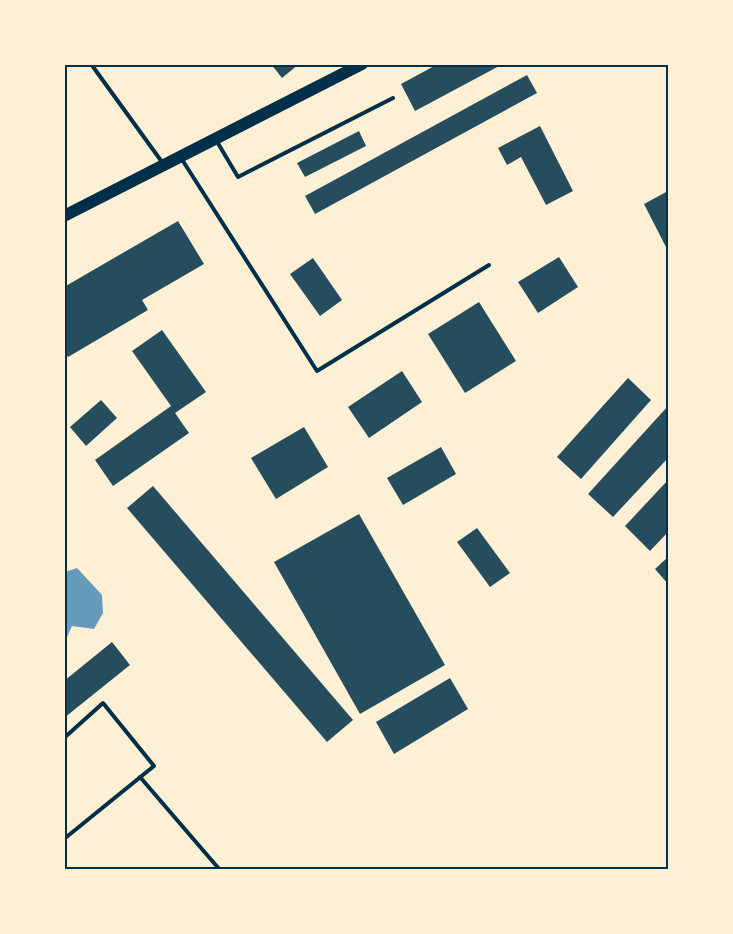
<svg xmlns="http://www.w3.org/2000/svg" width="733" height="934" viewBox="0 0 733 934" font-family="'PT Sans',sans-serif">
<style>
.water{fill:#669bbc}
.building{fill:#264d5e}
.lines{fill:none;stroke-linecap:round;stroke-linejoin:round}
.service{stroke:#003049;stroke-width:4}
.primary{stroke:#003049;stroke-width:12}
.neatline{fill:none;stroke:#003049;stroke-width:2}
</style>
<rect width="100%" height="100%" fill="#fdf0d5"/>
<polygon class="water" points="77,568 102,595 103,613 94,629 72,626 67,637 64,637 65,572"/>
<g class="building">
<polygon points="271,64 299,64 282,78"/>
<polygon points="438,64 503,64 415,111 401,84"/>
<polygon points="527,75 537,93 315,214 305,196"/>
<polygon points="540,126 573,191 546,205 521,157 507,165 498,148"/>
<polygon points="359,131 366,146 305,177 297,163"/>
<polygon points="668,191 668,251 644,204"/>
<polygon points="178,221 204,264 142,300 148,310 68,357 64,351 64,287"/>
<polygon points="559,257 578,287 538,313 518,282"/>
<polygon points="313,258 342,300 320,316 290,274"/>
<polygon points="479,302 516,361 465,393 428,334"/>
<polygon points="162,330 206,392 175,413 189,433 113,486 95,460 171,406 132,351"/>
<polygon points="402,371 422,402 369,438 348,407"/>
<polygon points="628,378 651,400 581,479 557,457"/>
<polygon points="101,400 117,418 86,446 70,427"/>
<polygon points="668,406 668,458 613,517 588,494"/>
<polygon points="304,427 328,467 276,499 251,458"/>
<polygon points="441,447 456,474 403,505 387,478"/>
<polygon points="668,480 668,532 650,551 625,526"/>
<polygon points="153,486 353,720 327,742 127,508"/>
<polygon points="359,514 445,665 360,714 274,562"/>
<polygon points="477,528 510,573 490,587 457,542"/>
<polygon points="668,557 668,584 655,569"/>
<polygon points="112,642 130,665 64,718 64,681"/>
<polygon points="450,678 468,709 394,754 376,722"/>
</g>
<g class="lines">
<g class="service">
<polyline points="91,64 162,162"/>
<polyline points="216,140 238,177 393,98"/>
<polyline points="181,158 317,371 489,265"/>
<polyline points="64,738 103,703 154,766 64,839"/>
<polyline points="140,777 220,870"/>
</g>
<polyline class="primary" points="64,216 362,64"/>
</g>
<rect width="733" height="934" fill="none" stroke="#fdf0d5" stroke-width="132"/>
<rect x="66" y="66" width="601" height="802" class="neatline"/>
</svg>
